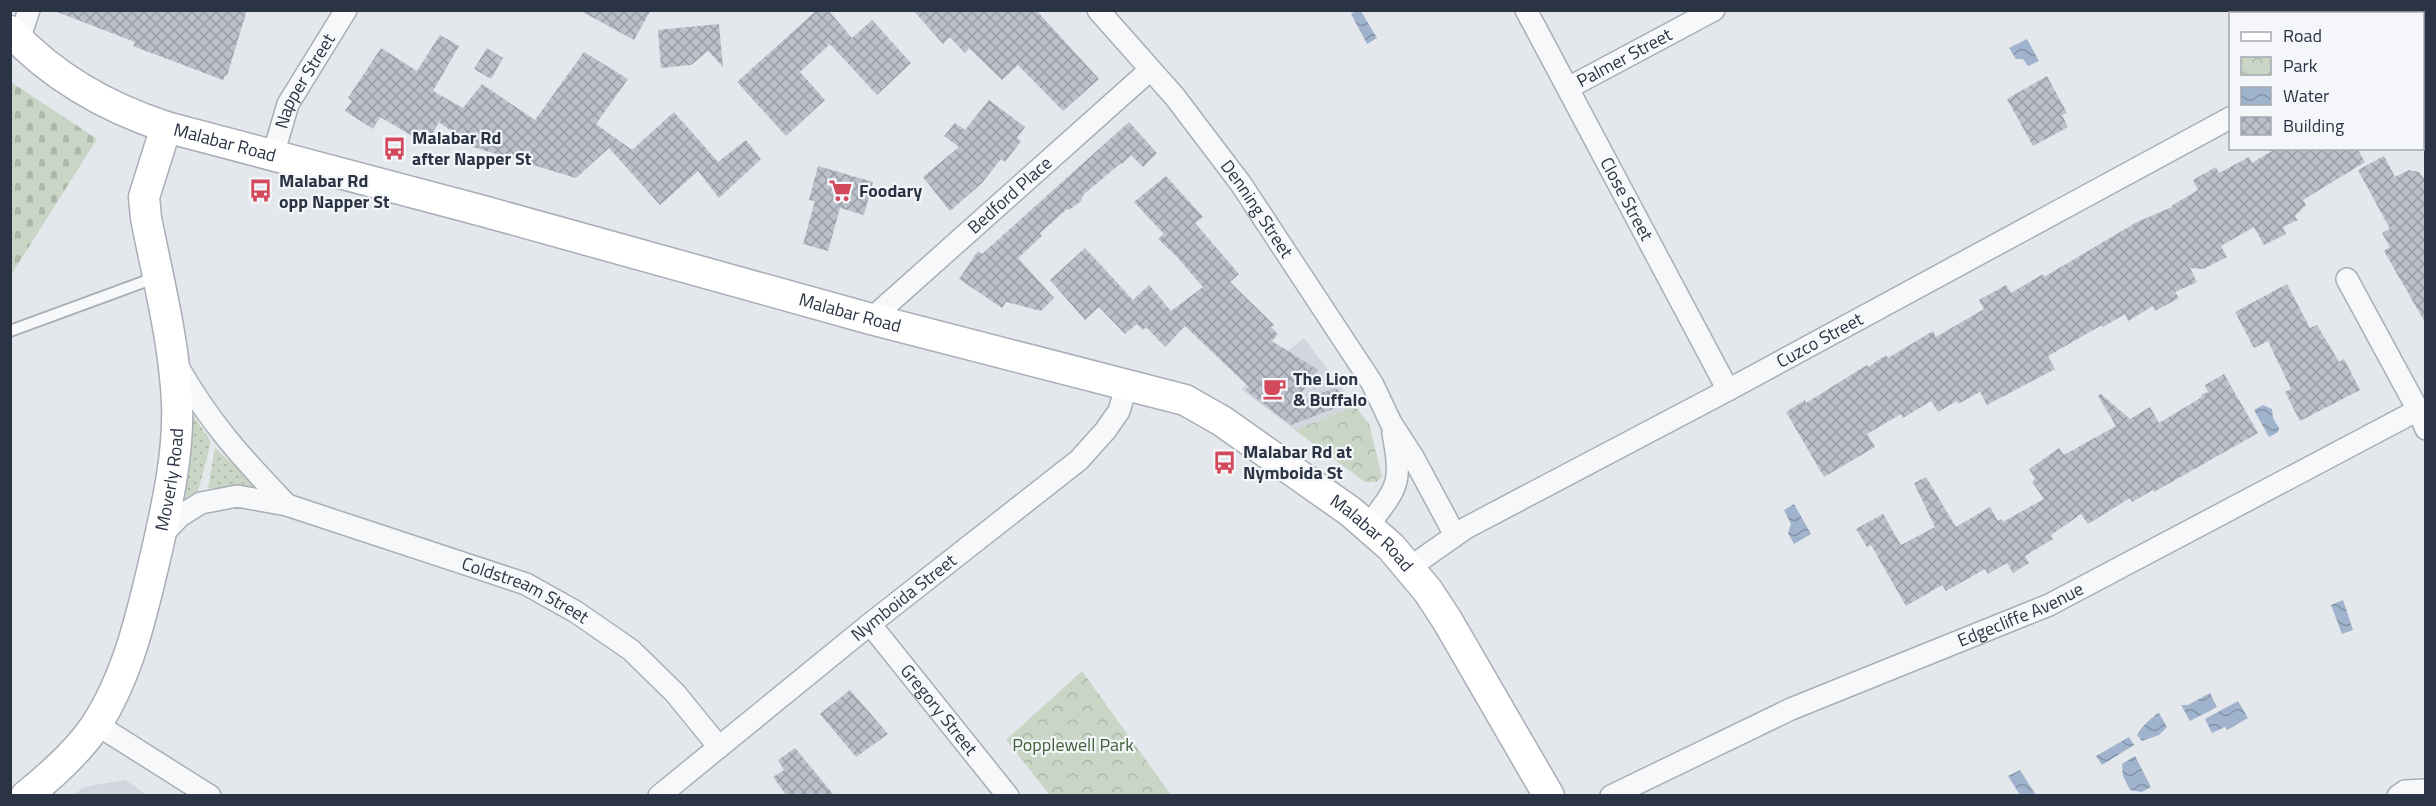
<svg xmlns="http://www.w3.org/2000/svg" width="2436" height="806" viewBox="0 0 2436 806" font-family="'Titillium Web',sans-serif">
<style>
.built{fill:#d2d6de}
.grass{fill:url(#grass-dots)}
.cemetery{fill:url(#cemetery-stones)}
.park{fill:url(#park-crowns)}
.water{fill:url(#water-waves)}
.building{fill:url(#building-cross-hatch)}
.lines{fill:none;stroke-linecap:round;stroke-linejoin:round}
.lane-casing{stroke:#a9aeb7;stroke-width:14}
.street-casing{stroke:#a9aeb7;stroke-width:24}
.secondary-casing{stroke:#a9aeb7;stroke-width:33}
.lane{stroke:#f7f8fa;stroke-width:10}
.street{stroke:#f7f8fa;stroke-width:21}
.secondary{stroke:#fff;stroke-width:30}
.labels{text-anchor:middle;stroke-width:4.5;stroke-linejoin:round;paint-order:stroke}
.street-label{font-size:18px;fill:#2b3445;stroke:#f4f6f9}
.poi-label{font-size:18px;font-weight:bold;fill:#2b3445;stroke:#f4f6f9;text-anchor:start}
.park-label{font-size:18px;fill:#3f6138;stroke:#f4f6f9}
</style>
<defs>
<pattern id="grass-dots" width="8" height="8" patternUnits="userSpaceOnUse" patternTransform="scale(1.5)"><rect width="8" height="8" fill="#c9d6c5"/><path d="M2 2h.1M6 6h.1" fill="none" stroke="#adb8ab" stroke-width="1.8" stroke-linecap="round"/></pattern>
<pattern id="cemetery-stones" width="16" height="16" patternUnits="userSpaceOnUse" patternTransform="scale(1.5)"><rect width="16" height="16" fill="#c9d6c5"/><path d="M2 7V4a2 2 0 0 1 4 0v3zM10 15v-3a2 2 0 0 1 4 0v3z" fill="#adb8ab"/></pattern>
<pattern id="park-crowns" width="20" height="18" patternUnits="userSpaceOnUse" patternTransform="scale(1.5)"><rect width="20" height="18" fill="#c9d6c5"/><path d="M2 6a3 3 0 1 1 6 0M12 15a3 3 0 1 1 6 0" fill="none" stroke="#adb8ab"/></pattern>
<pattern id="water-waves" width="16" height="10" patternUnits="userSpaceOnUse" patternTransform="scale(1.5)"><rect width="16" height="10" fill="#9fb4cc"/><path d="M0 5q4-4 8 0t8 0" fill="none" stroke="#8293a7"/></pattern>
<pattern id="building-cross-hatch" width="8" height="8" patternUnits="userSpaceOnUse" patternTransform="scale(1.5)"><rect width="8" height="8" fill="#bbc0ca"/><path d="M0 0l8 8M0 8l8-8" fill="none" stroke="#989da6"/></pattern>
</defs>
<rect width="100%" height="100%" fill="#e4e7ec"/>
<g class="built">
<polygon points="1304,338 1355,406 1295,430 1241,389"/>
<polygon points="125,780 147,795 74,795 84,787"/>
</g>
<g class="grass">
<polygon points="192,414 210,440 210,446 198,491 177,503"/>
<polygon points="215,448 265,493 208,488"/>
</g>
<polygon class="cemetery" points="11,82 97,139 11,275"/>
<g class="park">
<polygon points="1355,406 1369,424 1382,477 1376,482 1365,482 1295,430"/>
<polygon points="1082,671 1171,795 1050,795 1006,740"/>
</g>
<g class="water">
<polygon points="1356,11 1361,11 1377,38 1367,44 1351,14"/>
<polygon points="2027,39 2039,61 2028,66 2023,59 2016,59 2009,48"/>
<polygon points="2263,405 2272,409 2273,418 2279,428 2278,432 2269,437 2254,410"/>
<polygon points="1794,504 1811,534 1794,544 1788,533 1791,524 1784,510"/>
<polygon points="2343,600 2353,630 2342,634 2331,605"/>
<polygon points="2210,693 2217,707 2190,721 2181,705 2188,705"/>
<polygon points="2238,701 2248,718 2227,730 2225,727 2212,733 2205,719"/>
<path d="M 2159,713 L 2167,727 L 2159,735 L 2142,741 L 2137,735 C 2139,729 2154,715 2159,713 Z"/>
<polygon points="2129,737 2134,745 2102,765 2096,756"/>
<polygon points="2135,756 2151,787 2142,792 2130,790 2123,776 2122,764"/>
<polygon points="2020,770 2036,795 2020,795 2008,776"/>
</g>
<g class="building">
<polygon points="57,10 247,10 227,76 225,75 223,80 133,46 135,42 57,12"/>
<polygon points="579,10 651,10 634,40"/>
<polygon points="817,10 828,10 852,38 872,20 911,63 877,95 830,44 800,72 825,100 786,136 737,82"/>
<polygon points="913,10 1036,10 1099,79 1063,111 1018,65 1002,80 969,48 965,53 950,37 943,44"/>
<polygon points="719,24 723,67 708,51 691,65 661,68 658,30"/>
<polygon points="440,35 459,46 433,91 463,108 482,84 535,120 584,52 628,79 596,124 632,150 674,112 718,162 746,140 761,159 719,198 698,171 660,205 609,148 576,178 473,147 439,122 426,144 380,117 373,129 345,111 352,101 348,98 381,48 417,71"/>
<polygon points="487,48 503,58 491,79 474,69"/>
<polygon points="2047,76 2067,113 2062,115 2068,127 2033,146 2007,99"/>
<polygon points="989,100 1025,127 1017,138 1021,141 1005,162 1001,159 982,183 950,211 923,177 959,147 944,136 955,123 965,130"/>
<polygon points="1129,122 1157,153 1143,167 1131,155 1122,164 1121,163 1083,195 1081,201 1069,210 1067,209 1040,233 1042,236 1018,258 1054,298 1041,311 1006,302 1002,308 959,279 978,251 982,254"/>
<polygon points="2277,148 2357,148 2365,162 2303,200 2306,205 2295,216 2298,220 2283,227 2286,234 2264,245 2254,227 2221,246 2227,257 2203,269 2190,268 2197,282 2175,292 2179,298 2155,311 2153,306 2128,321 2125,314 2103,327 2102,325 2048,356 2055,369 1987,405 1980,392 1958,404 1957,401 1938,412 1931,401 1903,418 1901,414 1867,434 1875,447 1824,477 1786,412 1805,400 1806,403 1867,365 1868,367 1886,355 1888,358 1933,331 1936,337 1984,309 1979,300 2006,285 2011,293 2043,274 2044,277 2137,222 2172,207 2171,206 2198,190 2193,180 2216,167 2219,173 2249,157 2252,163"/>
<polygon points="2384,156 2395,177 2409,170 2419,172 2424,178 2426,324 2384,251 2390,247 2382,233 2390,229 2358,170"/>
<polygon points="818,166 873,182 864,215 840,208 828,251 803,244 815,201 809,200"/>
<polygon points="1166,176 1203,217 1195,223 1239,274 1230,282 1274,325 1271,327 1278,334 1272,341 1318,370 1294,403 1336,388 1348,403 1291,425 1245,390 1249,387 1185,326 1165,347 1146,327 1143,330 1137,324 1125,334 1099,307 1085,320 1050,280 1085,248 1133,300 1149,285 1171,311 1203,287 1177,257 1158,239 1164,234 1134,202"/>
<polygon points="2287,284 2310,328 2317,325 2339,362 2344,359 2360,390 2300,421 2285,392 2291,389 2268,341 2254,348 2235,312"/>
<polygon points="2224,374 2258,433 2154,492 2153,490 2132,502 2130,498 2088,524 2081,514 2051,535 2053,539 2025,556 2029,563 2013,573 2007,563 1988,574 1985,569 1946,591 1942,585 1906,606 1871,545 1867,547 1856,529 1883,514 1901,545 1935,527 1914,483 1926,477 1956,527 1990,507 1998,521 2002,519 2003,522 2044,499 2032,482 2035,479 2029,469 2059,448 2064,455 2116,426 2098,396 2101,394 2130,419 2150,407 2159,423 2202,397 2201,395 2208,392 2205,385"/>
<polygon points="850,690 888,734 856,757 820,714"/>
<polygon points="795,748 834,795 786,795 773,777 784,770 778,760"/>
</g>
<g class="lines">
<defs>
<polyline id="lane" points="10,331 157,277"/>
<g id="street">
<path id="s1" d="M 1098,10 L 1175,97 L 1241,184 L 1372,383 L 1391,423 L 1413,457 L 1455,535"/>
<path id="s2" d="M 1526,10 L 1728,390"/>
<polyline points="19,40 29,10"/>
<path id="s3" d="M 1568,88 L 1714,10"/>
<path id="s4" d="M 273,155 L 288,104 L 346,10"/>
<polyline points="2347,279 2418,410 2426,429"/>
<path id="s5" d="M 871,319 L 1150,70"/>
<path d="M 177,365 C 209,422 242,458 287,505"/>
<path d="M 1368,526 C 1399,485 1402,484 1393,433"/>
<path id="s6" d="M 161,536 L 180,516 L 201,503 L 237,496 L 287,505 L 526,584 L 576,612 L 631,650 L 675,693 L 719,747"/>
<path id="s7" d="M 1409,568 L 1466,528 L 1728,390 L 2230,118"/>
<path id="s8" d="M 870,624 L 1008,796"/>
<polyline points="96,724 210,796"/>
<path id="s9" d="M 659,796 L 870,624 L 1079,460 L 1105,431 L 1119,411 L 1127,384"/>
<path id="s10" d="M 1611,796 L 1791,709 L 2049,605 L 2418,410"/>
<polyline points="2398,796 2405,791 2426,790"/>
</g>
<g id="secondary">
<path id="s11" d="M 10,31 C 54,78 106,107 166,127 L 483,211 L 871,319 L 1185,400 L 1222,421 L 1351,512 L 1391,547 L 1428,591 L 1447,620 L 1549,796"/>
<path id="s12" d="M 26,796 C 52,775 78,752 96,725 C 130,672 143,609 157,550 C 168,501 179,452 177,402 C 174,340 158,279 146,218 L 144,197 L 166,127"/>
</g>
</defs>
<use href="#lane" class="lane-casing"/>
<use href="#street" class="street-casing"/>
<use href="#secondary" class="secondary-casing"/>
<use href="#lane" class="lane"/>
<use href="#street" class="street"/>
<use href="#secondary" class="secondary"/>
</g>
<defs>
<symbol id="bus-bare" viewBox="-9 -9 18 18"><path d="M-5-6H5V4H4V6H2V4H-2V6H-4V4H-5ZM-3.5-4V0h7V-4ZM-3.5 1.2v1.5H-2V1.2ZM2 1.2v1.5H3.5V1.2Z" fill="#d1495b" stroke="#f4f6f9" stroke-width="2.5" paint-order="stroke"/></symbol>
<symbol id="supermarket-bare" viewBox="-9 -9 18 18"><path d="M-6-5.5h2.5l.6 2H6L4.5 2H-2.5L-4.4-4H-6ZM-1.5 3.2a1.3 1.3 0 1 0 .1 0ZM3 3.2a1.3 1.3 0 1 0 .1 0Z" fill="#d1495b" stroke="#f4f6f9" stroke-width="2.5" paint-order="stroke"/></symbol>
<symbol id="cafe-bare" viewBox="-9 -9 18 18"><path d="M-5.5-4.5H6V0H3Q3 3.5 0 3.5H-2.5Q-5.5 3.5-5.5 0ZM3-3.2v2h1.7v-2ZM-6 4.5H4V6H-6Z" fill="#d1495b" stroke="#f4f6f9" stroke-width="2.5" paint-order="stroke"/></symbol>
</defs>
<g fill-rule="evenodd">
<use href="#bus-bare" x="378" y="132" width="33" height="33"/>
<use href="#bus-bare" x="244" y="174" width="33" height="33"/>
<use href="#supermarket-bare" x="824" y="174" width="33" height="33"/>
<use href="#cafe-bare" x="1258" y="372" width="33" height="33"/>
<use href="#bus-bare" x="1208" y="446" width="33" height="33"/>
</g>
<g class="labels">
<g class="street-label">
<text dy="6" stroke="none"><textPath href="#s3" startOffset="64">Palmer Street</textPath></text>
<text dy="6" stroke="none"><textPath href="#s4" startOffset="81">Napper Street</textPath></text>
<text dy="6" stroke="none"><textPath href="#s11" startOffset="246">Malabar Road</textPath></text>
<text dy="6" stroke="none"><textPath href="#s5" startOffset="186">Bedford Place</textPath></text>
<text dy="6" stroke="none"><textPath href="#s2" startOffset="214">Close Street</textPath></text>
<text dy="6" stroke="none"><textPath href="#s1" startOffset="255">Denning Street</textPath></text>
<text dy="6" stroke="none"><textPath href="#s11" startOffset="894">Malabar Road</textPath></text>
<text dy="6" stroke="none"><textPath href="#s7" startOffset="470">Cuzco Street</textPath></text>
<text dy="6" stroke="none"><textPath href="#s12" startOffset="358">Moverly Road</textPath></text>
<text dy="6" stroke="none"><textPath href="#s11" startOffset="1470">Malabar Road</textPath></text>
<text dy="6" stroke="none"><textPath href="#s6" startOffset="393">Coldstream Street</textPath></text>
<text dy="6" stroke="none"><textPath href="#s9" startOffset="315">Nymboida Street</textPath></text>
<text dy="6" stroke="none"><textPath href="#s10" startOffset="448">Edgecliffe Avenue</textPath></text>
<text dy="6" stroke="none"><textPath href="#s8" startOffset="110">Gregory Street</textPath></text>
</g>
<g class="poi-label">
<text x="412" y="144">Malabar Rd<tspan x="412" dy="21">after Napper St</tspan></text>
<text x="279" y="187">Malabar Rd<tspan x="279" dy="21">opp Napper St</tspan></text>
<text x="859" y="197">Foodary</text>
<text x="1293" y="385">The Lion<tspan x="1293" dy="21">&amp; Buffalo</tspan></text>
<text x="1243" y="458">Malabar Rd at<tspan x="1243" dy="21">Nymboida St</tspan></text>
</g>
<g class="park-label">
<text x="1073" y="751">Popplewell Park</text>
</g>
</g>
<rect width="2436" height="806" fill="none" stroke="#2b3445" stroke-width="24"/>
<rect x="2229" y="12" width="195" height="138" fill="#f4f6f9" stroke="#a4a8b1" stroke-width="1.5"/>
<rect x="2241" y="32" width="30" height="9" fill="#ffffff" stroke="#a4a8b1" stroke-width="1.5"/>
<text x="2283" y="42" font-size="18" fill="#2b3445">Road</text>
<rect x="2241" y="57" width="30" height="18" fill="url(#park-crowns)" stroke="#a4a8b1" stroke-width="1.5"/>
<text x="2283" y="72" font-size="18" fill="#2b3445">Park</text>
<rect x="2241" y="87" width="30" height="18" fill="url(#water-waves)" stroke="#a4a8b1" stroke-width="1.5"/>
<text x="2283" y="102" font-size="18" fill="#2b3445">Water</text>
<rect x="2241" y="117" width="30" height="18" fill="url(#building-cross-hatch)" stroke="#a4a8b1" stroke-width="1.5"/>
<text x="2283" y="132" font-size="18" fill="#2b3445">Building</text>
</svg>
